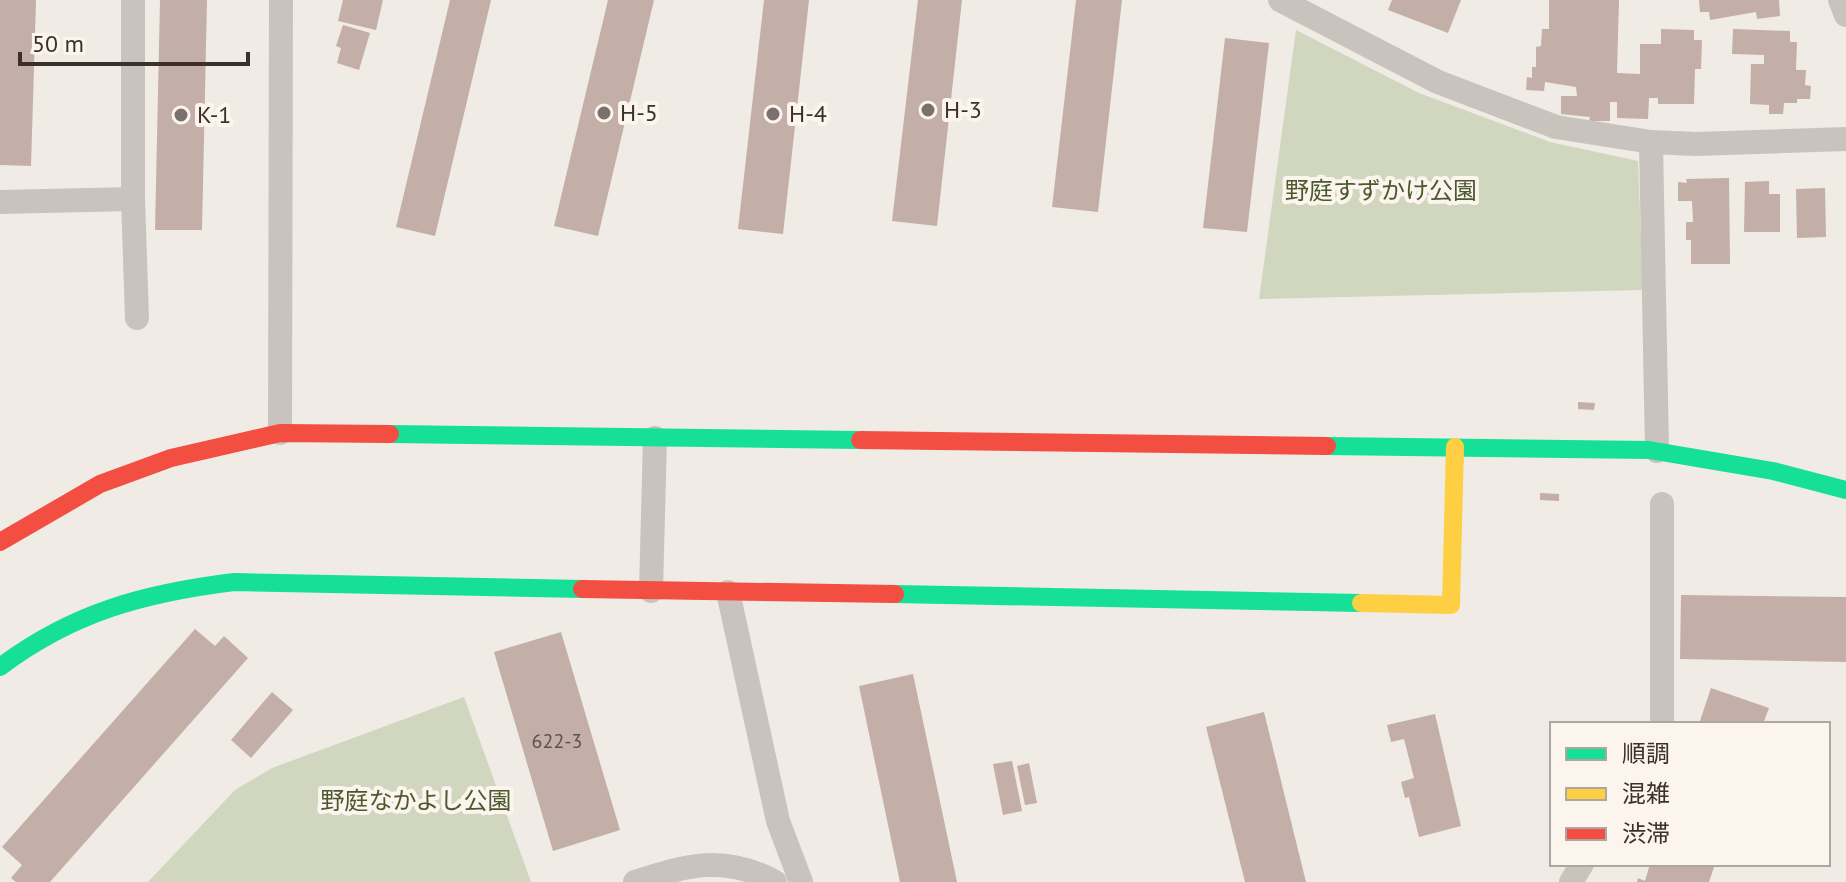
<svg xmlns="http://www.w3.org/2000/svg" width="1846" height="882" viewBox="0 0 1846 882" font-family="'PT Sans','Noto Sans JP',sans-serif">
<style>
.green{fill:#d1d6bf}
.building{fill:#c3afa7}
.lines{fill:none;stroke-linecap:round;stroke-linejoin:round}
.street{stroke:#c9c3be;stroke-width:24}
.fast{stroke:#16e098;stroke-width:18}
.slow{stroke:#ffcf43;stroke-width:18}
.jam{stroke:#f24e42;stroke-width:18}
.poi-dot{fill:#7a716c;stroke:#fbf5ee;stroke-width:3}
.labels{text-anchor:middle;stroke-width:8;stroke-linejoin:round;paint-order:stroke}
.number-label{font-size:20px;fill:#5d504a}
.poi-label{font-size:24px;fill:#3b302b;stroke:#fbf5ee;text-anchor:start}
.park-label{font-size:24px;fill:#4a5a2e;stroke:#fbf5ee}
</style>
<rect width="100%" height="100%" fill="#f0ebe5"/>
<g class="green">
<polygon points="1296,30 1419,93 1550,142 1638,161 1643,290 1259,299"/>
<polygon points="464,697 531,882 148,882 235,790 272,768"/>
</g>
<g class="building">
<polygon points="0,0 36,0 31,166 0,165"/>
<polygon points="160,0 207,0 202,230 155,230"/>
<polygon points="343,0 383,0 376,30 338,21"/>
<polygon points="450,0 491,0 435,236 396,227"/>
<polygon points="608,0 654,0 598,236 554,226"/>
<polygon points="764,0 809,0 783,234 738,229"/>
<polygon points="918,0 962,0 937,226 892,221"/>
<polygon points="1076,0 1122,0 1098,212 1052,207"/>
<polygon points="1392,0 1461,0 1448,33 1388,10"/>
<polygon points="1549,0 1619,0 1617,73 1640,74 1640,44 1661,44 1661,29 1694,30 1694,40 1702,40 1701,69 1695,69 1694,104 1658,104 1658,98 1649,98 1648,119 1617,118 1617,102 1610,102 1610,121 1589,121 1590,117 1561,114 1561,96 1577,96 1576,87 1545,82 1544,91 1526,90 1527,77 1532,78 1532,67 1536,67 1536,47 1541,46 1542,29 1549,29"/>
<polygon points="1699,0 1779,0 1780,16 1757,19 1756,12 1710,20 1709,12 1700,12"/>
<polygon points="343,25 370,33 359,70 337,63 341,48 336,46"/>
<polygon points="1733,29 1790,31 1790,42 1797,42 1796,70 1806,70 1805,85 1811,86 1810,99 1797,99 1797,103 1784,103 1783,114 1769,114 1769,105 1750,104 1751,64 1764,64 1764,55 1732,54"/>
<polygon points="1225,38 1269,43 1247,232 1203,228"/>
<polygon points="1729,178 1730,264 1691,264 1691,240 1686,240 1686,222 1693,222 1692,201 1678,201 1678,182 1687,183 1686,179"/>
<polygon points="1769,181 1769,194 1780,194 1780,232 1744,232 1745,182"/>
<polygon points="1825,188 1826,237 1797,238 1796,189"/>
<polygon points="1578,402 1595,403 1594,410 1578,409"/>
<polygon points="1540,493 1559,494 1559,501 1540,500"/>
<polygon points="1681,595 1846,597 1846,662 1680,659"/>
<polygon points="195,629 215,646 224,636 248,658 50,882 16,882 11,878 22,865 2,847"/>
<polygon points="561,632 620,830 553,851 494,652"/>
<polygon points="913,674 957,882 900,882 859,686"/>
<polygon points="1711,688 1769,708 1763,724 1699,724"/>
<polygon points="272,692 293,710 251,758 231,740"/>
<polygon points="1264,712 1306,882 1245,882 1206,727"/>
<polygon points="1435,714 1461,826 1419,837 1409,797 1405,798 1401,782 1414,778 1404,739 1391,742 1387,725"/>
<polygon points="1012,761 1022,811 1003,815 993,764"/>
<polygon points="1029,763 1037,803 1025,805 1017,766"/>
<polygon points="1650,864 1715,864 1709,882 1637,882 1638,878 1645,881"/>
</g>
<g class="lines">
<g class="street">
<polyline points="133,0 133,199 137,318"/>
<polyline points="1280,0 1438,82 1556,127 1651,142 1696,144 1846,139"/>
<polyline points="1840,0 1846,15"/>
<polyline points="1651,142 1657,451"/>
<polyline points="0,202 133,199"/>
<polyline points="280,433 281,0"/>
<polyline points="651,591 655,438"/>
<polyline points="728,592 778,821 801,882"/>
<polyline points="1662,724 1662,504"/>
<path d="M 635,882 C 688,865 724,854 775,882"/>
<polyline points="1571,882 1582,864"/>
</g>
<g class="fast">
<polyline points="390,434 860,440"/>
<polyline points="1327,446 1649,450 1773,471 1846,490"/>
<polyline points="895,594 1361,603"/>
<path d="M 0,667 C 73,612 145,593 234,582 L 582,589"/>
</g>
<polyline class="slow" points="1361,603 1451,605 1455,447"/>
<g class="jam">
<polyline points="860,440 1327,446"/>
<polyline points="0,542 100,484 171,458 280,433 390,434"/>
<polyline points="582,589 895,594"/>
</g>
</g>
<g class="poi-dot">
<circle cx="928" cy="110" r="8"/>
<circle cx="604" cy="113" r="8"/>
<circle cx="773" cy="114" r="8"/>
<circle cx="181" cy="115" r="8"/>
</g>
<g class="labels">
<g class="number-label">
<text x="557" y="748">622-3</text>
</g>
<g class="poi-label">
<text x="944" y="118">H-3</text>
<text x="620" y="121">H-5</text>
<text x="789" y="122">H-4</text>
<text x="197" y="123">K-1</text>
</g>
<g class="park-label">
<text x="1381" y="199">野庭すずかけ公園</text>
<text x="416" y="809">野庭なかよし公園</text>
</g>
</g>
<rect x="1550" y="722" width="280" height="144" fill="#fbf5ee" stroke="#aea6a0" stroke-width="2"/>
<rect x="1566" y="748" width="40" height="12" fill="#16e098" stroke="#aea6a0" stroke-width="2"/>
<text x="1622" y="762" font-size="24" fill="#3b302b">順調</text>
<rect x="1566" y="788" width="40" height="12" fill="#ffcf43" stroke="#aea6a0" stroke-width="2"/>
<text x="1622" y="802" font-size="24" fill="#3b302b">混雑</text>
<rect x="1566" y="828" width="40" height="12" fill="#f24e42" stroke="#aea6a0" stroke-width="2"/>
<text x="1622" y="842" font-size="24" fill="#3b302b">渋滞</text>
<path d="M20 52v12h228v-12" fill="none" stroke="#3b302b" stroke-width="4"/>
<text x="32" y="52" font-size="24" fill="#3b302b" stroke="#fbf5ee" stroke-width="6" paint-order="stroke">50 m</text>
</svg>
